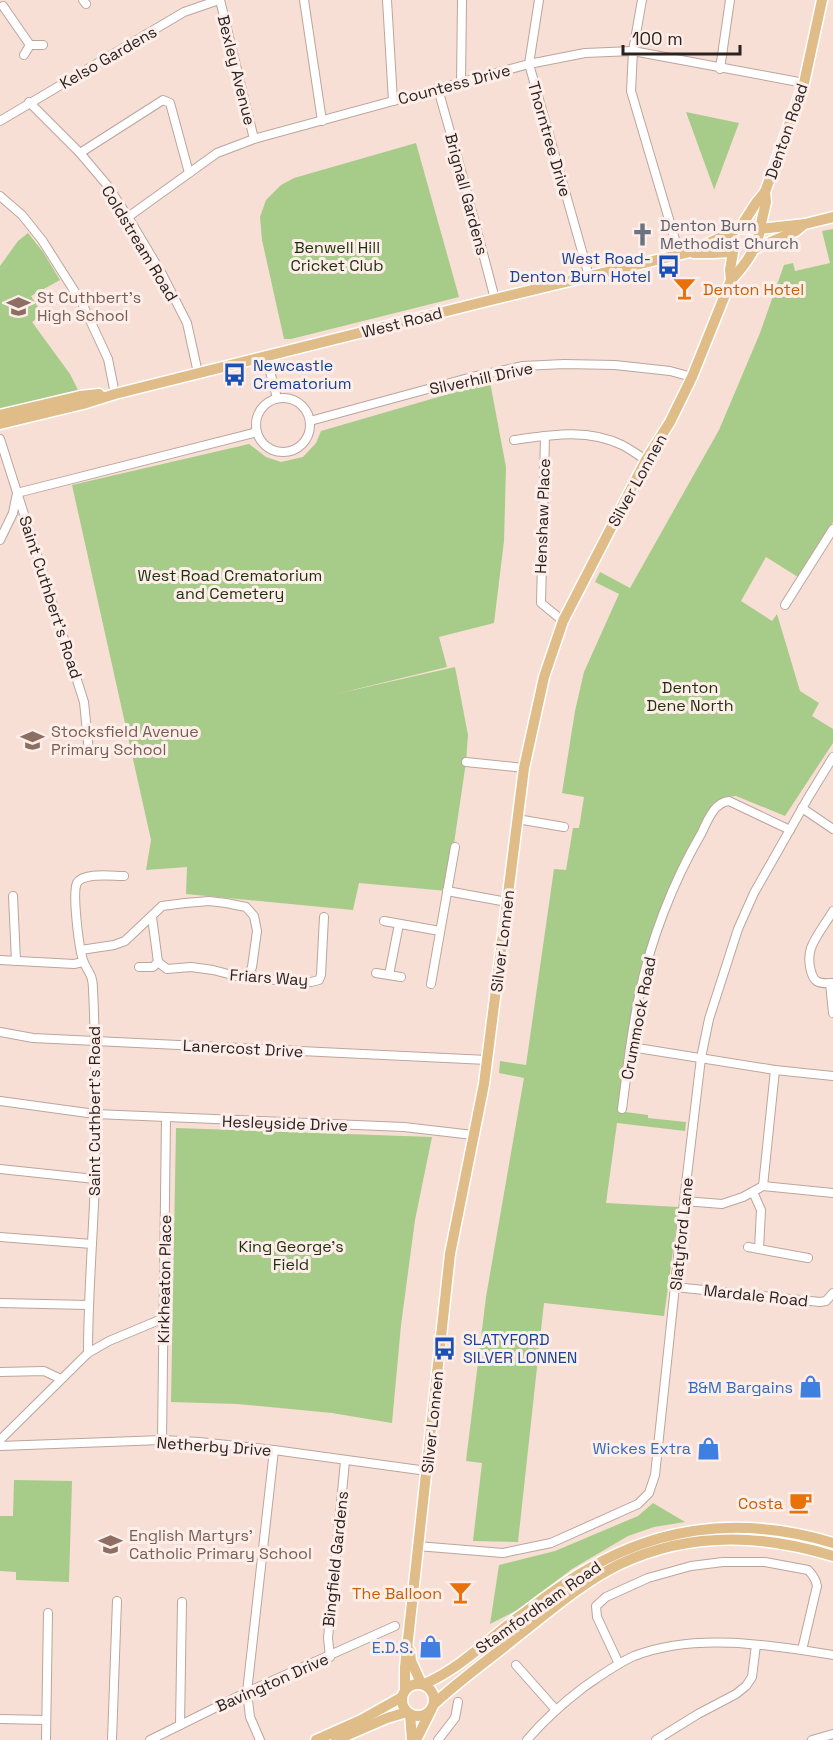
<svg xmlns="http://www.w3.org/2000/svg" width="833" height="1740" viewBox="0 0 833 1740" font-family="'Space Grotesk',sans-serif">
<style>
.green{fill:#a7cb89}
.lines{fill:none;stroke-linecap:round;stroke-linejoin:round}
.minor-casing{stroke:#bca59d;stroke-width:10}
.major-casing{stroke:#fff;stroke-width:13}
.minor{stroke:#fff;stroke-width:8}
.major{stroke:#dfbc88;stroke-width:10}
.labels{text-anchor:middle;stroke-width:6;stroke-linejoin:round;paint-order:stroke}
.street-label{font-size:16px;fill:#2b221f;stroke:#fdeee9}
.worship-label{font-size:16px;fill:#5b616d;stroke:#fdeee9;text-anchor:start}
.park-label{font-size:16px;fill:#1d2f0b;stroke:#fdeee9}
.transit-label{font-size:16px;fill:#164399;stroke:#fdeee9;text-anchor:start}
.food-label{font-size:16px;fill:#c56008;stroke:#fdeee9;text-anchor:end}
.education-label{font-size:16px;fill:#785e54;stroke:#fdeee9;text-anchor:start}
.shop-label{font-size:16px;fill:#366cbe;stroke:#fdeee9;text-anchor:end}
</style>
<rect width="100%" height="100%" fill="#f7dfd6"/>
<g class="green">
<polygon points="686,112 739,123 714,190 714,189"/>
<polygon points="416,143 459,297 291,339 284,339 262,240 260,217 266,200 281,185 294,178"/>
<polygon points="833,229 833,522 798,577 766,557 741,601 772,621 777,614 800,691 819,703 812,716 833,729 833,743 785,816 736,796 725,797 714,805 670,889 626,1051 618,1111 648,1115 648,1118 686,1122 685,1131 617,1123 606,1203 679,1207 664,1316 544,1303 518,1542 473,1541 482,1463 466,1461 486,1297 524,1078 499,1073 500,1061 526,1065 554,869 566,870 573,828 579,828 584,797 562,793 575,711 584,672 619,594 595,582 600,572 630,588 719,430 760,333 784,265 793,263 795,271 830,263 822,231"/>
<polygon points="28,233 43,252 60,280 31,296 43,315 32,322 70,374 79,392 0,411 0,266 18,241"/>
<polygon points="490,382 506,467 504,541 494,623 439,637 447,667 336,694 455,667 468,735 466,762 447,891 359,883 353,910 186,894 187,867 146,870 151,840 72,485 249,444 266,457 281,462 303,457 316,443 321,431"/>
<polygon points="176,1128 432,1137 415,1220 401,1325 392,1423 332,1413 237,1404 171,1402"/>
<polygon points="14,1480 72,1481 69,1582 16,1580 16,1572 0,1571 0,1516 13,1516"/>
<polygon points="653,1503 685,1522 654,1527 628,1536 572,1569 519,1609 490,1624 499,1565 555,1551 638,1516"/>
</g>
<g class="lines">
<defs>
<g id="minor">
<polyline points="83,0 86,4"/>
<polyline points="220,0 254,139"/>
<polyline points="304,0 322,121"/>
<polyline points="387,0 393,101"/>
<polyline points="539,0 529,64 589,276"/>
<polyline points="642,0 633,51 631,91 676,243"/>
<polyline points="3,6 30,45"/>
<polyline points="24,55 30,45 43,45"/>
<polyline points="720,69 730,0"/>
<polyline points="461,83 462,0"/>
<polyline points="438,89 462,174 495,299"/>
<polyline points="29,102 80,153 107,185 128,217 162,274 187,323 198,373"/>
<polyline points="0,121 184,12 219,0"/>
<polyline points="80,153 163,100 170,103 189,173"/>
<polyline points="0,196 22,215 42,240 82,303 108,359 115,394"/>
<polyline points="128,217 217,153 254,139 529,64 585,53 633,51 804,83"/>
<polyline points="266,356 277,398"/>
<circle cx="283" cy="425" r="27"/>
<polyline points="310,421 472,377 523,366 564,364 615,365 670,371 692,377"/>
<polyline points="545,436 541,603 563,621"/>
<polyline points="0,439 84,702 89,752"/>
<path d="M 514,440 C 550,435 587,428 622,445 C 630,449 638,455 646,460"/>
<polyline points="0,540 13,513 17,493 257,432"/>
<polyline points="785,605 833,529"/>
<polyline points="466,762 524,768"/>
<polyline points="802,808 833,829"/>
<polyline points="517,819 564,827"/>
<polyline points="447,891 507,902"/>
<polyline points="13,896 16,961"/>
<path d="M 833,911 C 826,923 816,935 811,948 C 809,954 809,961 810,967 C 813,983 818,984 833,983"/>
<polyline points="384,921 440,931"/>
<polyline points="81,950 114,945 125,941 162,906 185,903 209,901 226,903 246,907 254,916 257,931 252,967 249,974"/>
<polyline points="0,960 74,964 83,962"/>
<polyline points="158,962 167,969 191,967 213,970 240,977 249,974 261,979 311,982 319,980 321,975 324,917"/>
<polyline points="139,967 153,967 158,962 152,917"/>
<polyline points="376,973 401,977"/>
<polyline points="389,975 399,924"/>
<polyline points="830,983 833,1013"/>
<polyline points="431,984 455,847"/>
<polyline points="0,1032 33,1038 487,1060"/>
<polyline points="631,1047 775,1070 833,1076"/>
<polyline points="0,1101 95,1114 404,1127 473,1135"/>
<path d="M 622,1109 C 627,1072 631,1033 639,996 C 650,941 673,882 701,834 C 707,822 714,802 729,801 L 790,830"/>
<polyline points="0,1169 95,1179"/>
<polyline points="763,1186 775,1070"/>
<polyline points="753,1192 761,1210 759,1249"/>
<polyline points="684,1201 722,1204 743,1197 763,1186 833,1193"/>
<polyline points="0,1237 92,1244"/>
<polyline points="748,1247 808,1258"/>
<polyline points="675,1287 820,1302 826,1301 833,1293"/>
<polyline points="0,1303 88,1305"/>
<path d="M 88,1353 C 88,1295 93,1238 95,1180 C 96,1116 96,1053 93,989 C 93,973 87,972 83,960 C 79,948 72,893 77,883 C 83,872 112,876 124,876"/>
<polyline points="0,1372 44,1371 61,1379"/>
<polyline points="0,1440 88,1353 109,1341 164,1318"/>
<polyline points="162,1440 166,1118"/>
<polyline points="0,1446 162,1440 199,1442 274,1450 427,1471"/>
<polyline points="417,1546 503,1553 551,1543 638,1504 649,1493 655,1475 684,1201 701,1058 709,1019 738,929 754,893 808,798 833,757"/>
<polyline points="330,1657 328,1638 345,1461"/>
<path d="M 619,1664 L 597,1617 L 596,1606 L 606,1597 L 648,1578 L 691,1566 L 723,1562 L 765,1562 L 808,1570 C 813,1575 816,1579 817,1586 L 802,1650"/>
<polyline points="516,1665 556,1710"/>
<polyline points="0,1719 46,1720"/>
<polyline points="180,1725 182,1602"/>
<polyline points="46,1740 48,1613"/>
<polyline points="112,1740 117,1601"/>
<polyline points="150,1740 247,1692 395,1626"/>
<polyline points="260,1740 250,1717 247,1692 274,1450"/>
<polyline points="438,1740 455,1718 458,1702"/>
<path d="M 527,1740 C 544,1720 563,1703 584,1687 C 600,1676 616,1664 634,1656 C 695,1632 771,1645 833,1655"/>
<polyline points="656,1740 698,1714 736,1694 746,1686 752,1677 756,1645"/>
<polyline points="812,1740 833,1734"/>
</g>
<g id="major">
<polyline points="740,228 756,203 765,192 804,83 822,0"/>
<polyline points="760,228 766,202 765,192"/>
<polyline points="760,229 805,224 833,217"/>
<polyline points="754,249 796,231 802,226"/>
<polyline points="693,253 713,253 732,252"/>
<polyline points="731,280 730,270 733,252"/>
<polyline points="0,415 80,396 99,394"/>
<polyline points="0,424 83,404 115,394 495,299 690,252 740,228 760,229"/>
<polyline points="410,1651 411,1661 421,1683"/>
<circle cx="418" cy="1700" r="16"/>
<path d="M 424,1684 C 457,1670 485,1643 513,1621 C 538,1603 561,1584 588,1569 C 665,1524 748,1517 833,1543"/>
<path d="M 405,1690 L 405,1667 L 450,1254 L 484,1084 L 524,768 L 544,677 L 563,621 L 646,460 L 670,422 L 692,377 L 731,280 C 745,265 757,249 760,229"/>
<path d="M 434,1704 C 461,1679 491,1658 519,1635 C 551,1610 583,1582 620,1564 C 688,1532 762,1534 833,1556"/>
<polyline points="410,1714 412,1740"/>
<polyline points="316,1740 361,1720 402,1697"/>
<polyline points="336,1740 387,1718 407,1712"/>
<polyline points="416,1740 431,1710"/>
</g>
</defs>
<use href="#minor" class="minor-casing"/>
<use href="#major" class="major-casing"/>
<use href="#minor" class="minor"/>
<use href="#major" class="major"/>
</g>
<defs>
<symbol id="church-bare" viewBox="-9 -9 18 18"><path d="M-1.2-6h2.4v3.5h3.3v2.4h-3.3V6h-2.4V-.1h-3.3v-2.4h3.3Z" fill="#6b7280" stroke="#fdeee9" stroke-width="2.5" paint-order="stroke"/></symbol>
<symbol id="bus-bare" viewBox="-9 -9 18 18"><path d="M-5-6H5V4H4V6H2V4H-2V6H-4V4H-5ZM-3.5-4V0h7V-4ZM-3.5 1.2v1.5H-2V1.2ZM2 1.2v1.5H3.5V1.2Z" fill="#1a4fb4" stroke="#fdeee9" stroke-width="2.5" paint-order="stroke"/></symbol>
<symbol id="bar-bare" viewBox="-9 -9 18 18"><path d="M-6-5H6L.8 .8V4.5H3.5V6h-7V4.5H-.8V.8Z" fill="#e8710a" stroke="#fdeee9" stroke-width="2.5" paint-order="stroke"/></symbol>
<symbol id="school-bare" viewBox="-9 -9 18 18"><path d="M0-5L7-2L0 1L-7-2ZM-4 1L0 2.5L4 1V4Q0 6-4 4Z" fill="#8d6e63" stroke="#fdeee9" stroke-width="2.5" paint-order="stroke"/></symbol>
<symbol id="shop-bare" viewBox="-9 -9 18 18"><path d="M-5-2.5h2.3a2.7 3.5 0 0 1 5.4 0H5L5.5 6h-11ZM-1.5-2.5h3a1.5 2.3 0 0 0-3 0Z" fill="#3f7fe0" stroke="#fdeee9" stroke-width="2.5" paint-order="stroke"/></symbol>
<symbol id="cafe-bare" viewBox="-9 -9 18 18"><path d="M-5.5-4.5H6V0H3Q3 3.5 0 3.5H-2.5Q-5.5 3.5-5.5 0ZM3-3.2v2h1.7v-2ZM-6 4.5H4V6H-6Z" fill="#e8710a" stroke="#fdeee9" stroke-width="2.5" paint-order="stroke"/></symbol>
</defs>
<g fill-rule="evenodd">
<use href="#church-bare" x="626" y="218" width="33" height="33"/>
<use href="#bus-bare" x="652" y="250" width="33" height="33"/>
<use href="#bar-bare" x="668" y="272" width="33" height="33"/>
<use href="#school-bare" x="2" y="290" width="33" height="33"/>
<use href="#bus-bare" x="218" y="358" width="33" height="33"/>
<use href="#school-bare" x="16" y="724" width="33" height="33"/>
<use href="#bus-bare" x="428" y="1332" width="33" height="33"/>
<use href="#shop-bare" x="794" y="1370" width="33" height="33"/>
<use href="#shop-bare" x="692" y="1432" width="33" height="33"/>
<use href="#cafe-bare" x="784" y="1486" width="33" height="33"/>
<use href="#school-bare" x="94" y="1528" width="33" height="33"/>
<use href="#bar-bare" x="444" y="1576" width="33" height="33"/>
<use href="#shop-bare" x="414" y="1630" width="33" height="33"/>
</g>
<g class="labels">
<g class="street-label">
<text transform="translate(108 57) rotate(-30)" y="6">Kelso Gardens</text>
<text transform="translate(237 70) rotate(76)" y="6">Bexley Avenue</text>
<text transform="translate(454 84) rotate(-15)" y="6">Countess Drive</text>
<text transform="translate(786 131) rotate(-71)" y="6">Denton Road</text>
<text transform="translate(550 139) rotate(74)" y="6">Thorntree Drive</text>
<text transform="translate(467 194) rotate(75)" y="6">Brignall Gardens</text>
<text transform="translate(140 243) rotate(59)" y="6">Coldstream Road</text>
<text transform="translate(402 322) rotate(-14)" y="6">West Road</text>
<text transform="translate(481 378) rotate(-12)" y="6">Silverhill Drive</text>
<text transform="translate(637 480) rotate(-61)" y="6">Silver Lonnen</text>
<text transform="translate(542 516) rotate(-88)" y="6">Henshaw Place</text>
<text transform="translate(51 597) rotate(72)" y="6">Saint Cuthbert's Road</text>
<text transform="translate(502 941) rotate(-83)" y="6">Silver Lonnen</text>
<text transform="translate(269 977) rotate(4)" y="6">Friars Way</text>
<text transform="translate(638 1018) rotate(-79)" y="6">Crummock Road</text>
<text transform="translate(243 1048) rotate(3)" y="6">Lanercost Drive</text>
<text transform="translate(94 1111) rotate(-90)" y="6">Saint Cuthbert's Road</text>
<text transform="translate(285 1123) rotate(2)" y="6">Hesleyside Drive</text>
<text transform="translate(681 1234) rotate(-84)" y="6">Slatyford Lane</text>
<text transform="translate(164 1279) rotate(-89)" y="6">Kirkheaton Place</text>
<text transform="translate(756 1295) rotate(6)" y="6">Mardale Road</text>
<text transform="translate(432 1422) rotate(-84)" y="6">Silver Lonnen</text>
<text transform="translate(214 1446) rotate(4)" y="6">Netherby Drive</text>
<text transform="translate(335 1559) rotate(-84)" y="6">Bingfield Gardens</text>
<text transform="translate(538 1607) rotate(-35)" y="6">Stamfordham Road</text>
<text transform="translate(272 1682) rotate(-24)" y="6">Bavington Drive</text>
</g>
<g class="worship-label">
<text x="660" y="231">Denton Burn<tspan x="660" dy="18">Methodist Church</tspan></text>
</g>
<g class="park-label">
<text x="337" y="253">Benwell Hill<tspan x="337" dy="18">Cricket Club</tspan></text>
<text x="230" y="581">West Road Crematorium<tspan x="230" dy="18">and Cemetery</tspan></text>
<text x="690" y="693">Denton<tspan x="690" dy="18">Dene North</tspan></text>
<text x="291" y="1252">King George's<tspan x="291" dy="18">Field</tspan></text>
</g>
<g class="transit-label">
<text x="651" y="264" text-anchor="end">West Road-<tspan x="651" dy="18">Denton Burn Hotel</tspan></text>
<text x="253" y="371">Newcastle<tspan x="253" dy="18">Crematorium</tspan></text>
<text x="463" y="1345">SLATYFORD<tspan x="463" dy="18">SILVER LONNEN</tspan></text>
</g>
<g class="food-label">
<text x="703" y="295" text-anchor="start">Denton Hotel</text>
<text x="783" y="1509">Costa</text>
<text x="442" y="1599">The Balloon</text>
</g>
<g class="education-label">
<text x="37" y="303">St Cuthbert's<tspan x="37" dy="18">High School</tspan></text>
<text x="51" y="737">Stocksfield Avenue<tspan x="51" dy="18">Primary School</tspan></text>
<text x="129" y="1541">English Martyrs'<tspan x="129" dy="18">Catholic Primary School</tspan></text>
</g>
<g class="shop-label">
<text x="793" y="1393">B&amp;M Bargains</text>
<text x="691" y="1454">Wickes Extra</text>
<text x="413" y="1653">E.D.S.</text>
</g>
</g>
<path d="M623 45v9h117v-9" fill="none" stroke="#2b221f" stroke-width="3"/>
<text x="632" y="45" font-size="18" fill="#2b221f" stroke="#fdeee9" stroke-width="4.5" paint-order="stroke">100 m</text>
</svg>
